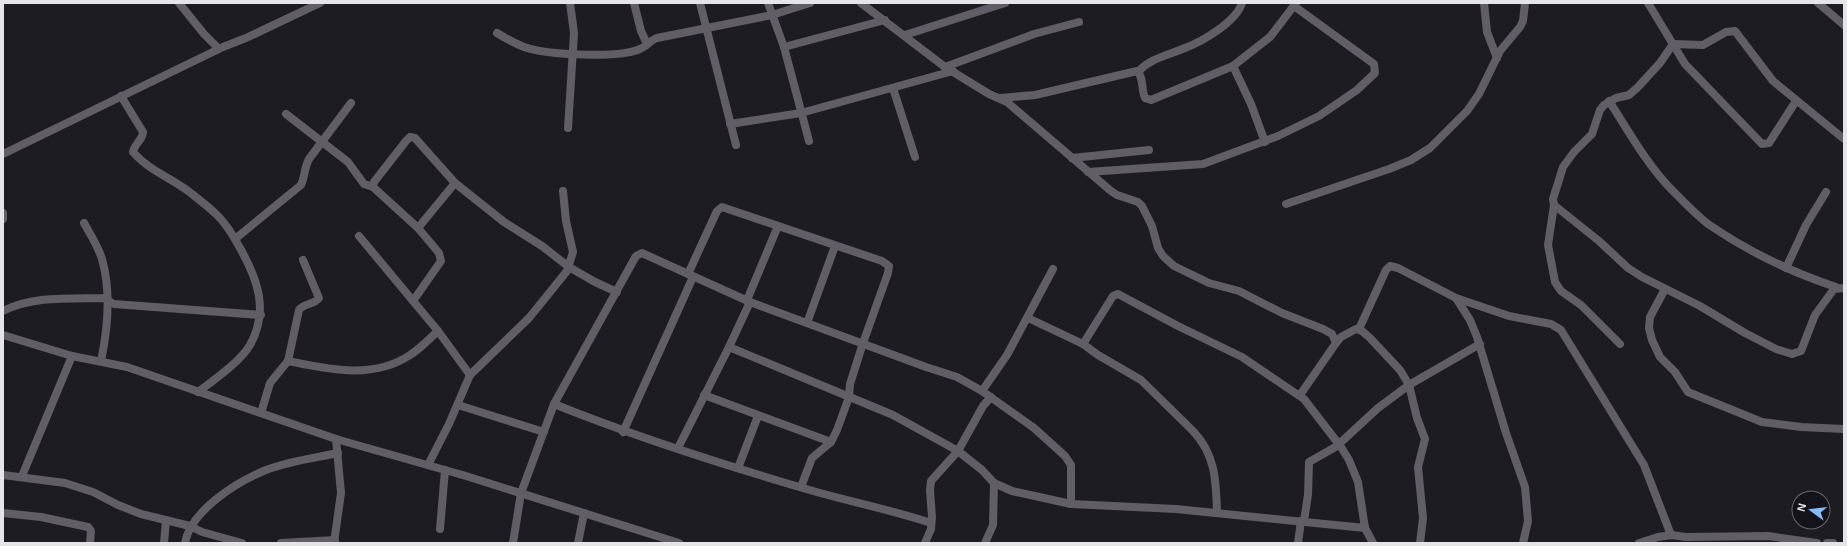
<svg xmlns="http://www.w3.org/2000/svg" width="1847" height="546" viewBox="0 0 1847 546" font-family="Arial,sans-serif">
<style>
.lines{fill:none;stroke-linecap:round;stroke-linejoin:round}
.minor{stroke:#615e66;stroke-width:8}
</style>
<rect width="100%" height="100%" fill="#1e1c23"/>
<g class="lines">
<g class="minor">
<polyline points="179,3 204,34 219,49"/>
<polyline points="634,3 641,31 647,44"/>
<polyline points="700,3 736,145"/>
<polyline points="768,3 784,47 809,141"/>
<polyline points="861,3 945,67 989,94 1007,102 1111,191 1117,195 1138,202 1142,206 1152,226 1158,248 1163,256 1174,266 1209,283 1239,291 1282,313 1323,329 1332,334 1336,343"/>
<polyline points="1484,3 1487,32 1497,58"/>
<polyline points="1648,3 1685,64 1762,144 1769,143 1796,101"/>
<polyline points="1818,3 1844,25"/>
<path d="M 497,33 C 505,38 514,43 524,47 C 546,55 622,59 642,48 C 648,45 651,40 657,38 L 772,15 L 810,3"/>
<polyline points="905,35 1005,3"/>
<polyline points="1673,44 1660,63 1638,87 1629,95 1616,98 1604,105 1600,110 1592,134 1574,152 1563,167 1553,199 1554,205 1599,241 1628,268 1642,277 1700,306 1745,333 1776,349 1792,354 1801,351 1815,315 1834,289 1844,288"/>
<polyline points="1673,44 1703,45 1726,32 1735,31 1773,81 1844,139"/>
<polyline points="784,47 885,20"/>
<polyline points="1233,66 1251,104 1265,142"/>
<polyline points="945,67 1034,34 1079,22"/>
<path d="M 1139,71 C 1151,58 1169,55 1185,48 C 1203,41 1236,22 1242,3"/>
<polyline points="893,88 915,157"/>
<path d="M 121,96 L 143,132 C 143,140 134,144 133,152 C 149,171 174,179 192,194 C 201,201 210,208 218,216 C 227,225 234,237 240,248 C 258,280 269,311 250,345 C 240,362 214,380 198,392"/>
<path d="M 1000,98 L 1035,95 L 1137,71 C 1144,77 1141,90 1145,98 L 1151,100 L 1233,66 L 1270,37 L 1296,3"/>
<path d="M 1609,101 C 1628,130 1646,163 1670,188 C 1682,200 1695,214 1708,224 C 1747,251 1791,272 1836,287"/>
<polyline points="286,114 348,162 364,184 373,187"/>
<polyline points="730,124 801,113 953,71"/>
<polyline points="568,128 574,33 570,3"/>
<polyline points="3,154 223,47 246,38 320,3"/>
<polyline points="1072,158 1149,150"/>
<polyline points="1088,172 1203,164 1278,136 1319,116 1357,90 1375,73 1374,64 1294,6"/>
<polyline points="1286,204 1389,169 1411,160 1430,148 1467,111 1479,94 1500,51 1520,27 1523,21 1525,3"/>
<polyline points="1554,205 1548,245 1555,282 1561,291 1581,305 1620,344"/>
<polyline points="3,213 3,219"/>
<path d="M 84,223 C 90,234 98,246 102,259 C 111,291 108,328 101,361"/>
<polyline points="418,228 373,187 374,182 406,141 410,137 415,138 455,183"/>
<polyline points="359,236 438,331 470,375"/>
<path d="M 235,239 L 301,185 C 305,177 304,168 309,159 L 351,103"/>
<polyline points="1786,268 1806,225 1826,192"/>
<polyline points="688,274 717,211 722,207 882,261 889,266 888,273 863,343 850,384 849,397 837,430 831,442 812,458 801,487"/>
<polyline points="1665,289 1650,317 1649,328 1652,340 1660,357 1675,372 1688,392 1762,422 1801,427 1844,429"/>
<polyline points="1456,298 1509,316 1551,324 1561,330 1644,465 1671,535"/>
<polyline points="747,300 778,226"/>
<polyline points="413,301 441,261 439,253 418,228 455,183 504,222 542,246 569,267 595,282 617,292"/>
<path d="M 3,311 C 34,295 74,299 107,298 L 110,302 L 114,304 L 261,315"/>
<path d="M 1028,318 L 1083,344 L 1098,355 L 1141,380 L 1193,431 C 1216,455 1216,482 1217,513"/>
<polyline points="807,323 835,246"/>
<polyline points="1359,329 1386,270 1390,266 1398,268 1456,298 1470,320 1477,337 1506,433 1525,487 1528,521 1523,543"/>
<polyline points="3,335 72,356 127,367 336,439 466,476 679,543"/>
<polyline points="1083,344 1113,296 1118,294 1178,326 1242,357 1304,399 1341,447 1349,460 1358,482 1365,528 1373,543"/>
<polyline points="729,347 893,415 958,451 982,470 994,483 1012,491 1071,504 1176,509 1365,528"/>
<path d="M 288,361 C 328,369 373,380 410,355 C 420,349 429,339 438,331"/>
<polyline points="982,391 1007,355 1053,269"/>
<polyline points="704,395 831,442"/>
<polyline points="1300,395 1336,343 1341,337 1356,329 1362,331 1370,338 1400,370 1409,385 1417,418 1425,439 1418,467 1423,518 1420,543"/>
<path d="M 554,404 C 641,439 730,467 820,493 C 857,503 895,511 931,523"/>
<polyline points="458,405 544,432"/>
<path d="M 261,413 L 270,383 L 288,361 L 299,310 C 304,303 314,305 319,298 L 303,260"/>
<polyline points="623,432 693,277"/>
<polyline points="1339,444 1378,408 1409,385 1480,344"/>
<polyline points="678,448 729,347 750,302"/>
<polyline points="428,465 449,424 470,375 529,318 567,271 573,252 566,221 563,191"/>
<polyline points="738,468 758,416"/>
<polyline points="3,475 65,483 93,492 118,505 141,514 190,526 202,532 242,543"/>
<polyline points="22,476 72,356"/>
<polyline points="3,513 41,517 88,527 91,531 90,543"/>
<polyline points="1304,521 1308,495 1309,462 1339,445"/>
<polyline points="440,529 445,470"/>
<polyline points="164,543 166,520"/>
<path d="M 185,543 C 191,510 237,482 266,470 C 289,461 314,458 338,453"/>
<polyline points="281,543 335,540"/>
<polyline points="334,543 341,493 336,439"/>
<polyline points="513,543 521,493 554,404 636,256 642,253 750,302 926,367 957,377 982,391 1034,428 1065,456 1071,465 1071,504"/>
<polyline points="578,543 584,513"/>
<polyline points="925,543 931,529 932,517 930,490 931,481 958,451 983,406 991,397"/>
<polyline points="985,543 993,525 994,483"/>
<polyline points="1298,543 1301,521"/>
<polyline points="1639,543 1658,537 1671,535 1686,537 1768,536 1817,543"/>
<polyline points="1827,543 1833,543"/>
</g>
</g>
<rect width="1847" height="546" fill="none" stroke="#e5e4e9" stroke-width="8"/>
<g transform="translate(1811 510) rotate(285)"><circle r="19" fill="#15131a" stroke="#68676d"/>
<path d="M0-3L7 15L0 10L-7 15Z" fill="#82bcfa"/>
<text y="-6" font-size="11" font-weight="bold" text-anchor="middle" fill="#e5e4e9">N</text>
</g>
</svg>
